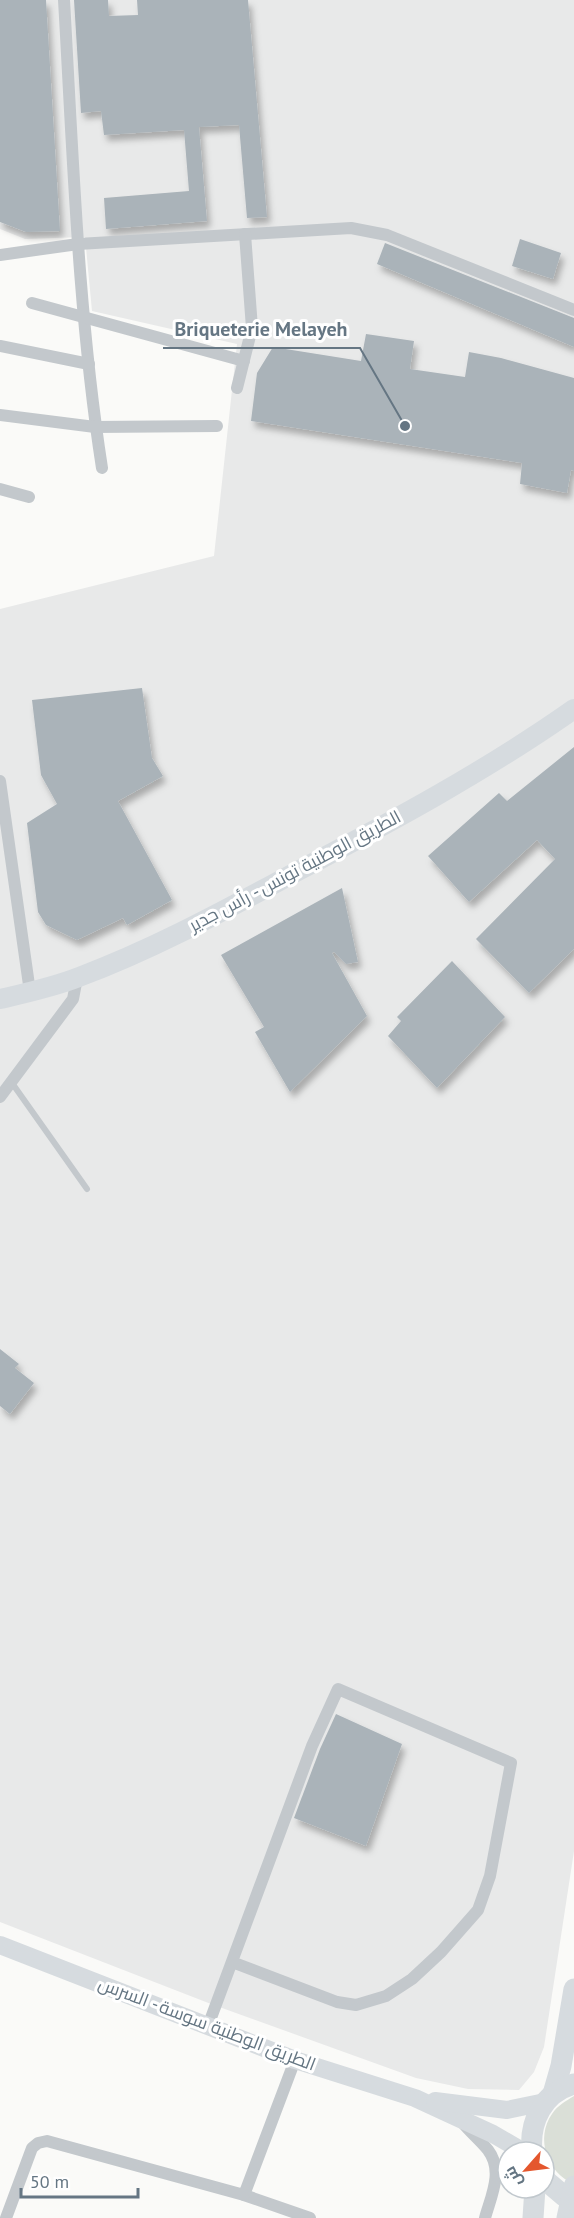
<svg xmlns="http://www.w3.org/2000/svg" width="574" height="2218" viewBox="0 0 574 2218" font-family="'PT Sans',Cairo,sans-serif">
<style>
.built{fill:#e8e9e9}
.green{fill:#dadfd7}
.building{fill:#aab3b9;filter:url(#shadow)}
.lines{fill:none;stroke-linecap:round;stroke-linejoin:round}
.service{stroke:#c3c8cc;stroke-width:6}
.minor{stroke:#c3c8cc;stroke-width:12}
.secondary{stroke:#d6dbdf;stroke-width:18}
.primary{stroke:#d6dbdf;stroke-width:20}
.trunk{stroke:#d6dbdf;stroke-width:21}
.labels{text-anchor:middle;stroke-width:6;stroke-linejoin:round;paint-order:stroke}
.street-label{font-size:18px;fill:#657683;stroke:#fff}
.leader{fill:none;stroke:#657683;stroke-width:2}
.callout-dot{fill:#657683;stroke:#fff;stroke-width:2}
.callout-label{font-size:20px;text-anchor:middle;font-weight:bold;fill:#657683;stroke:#fff;stroke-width:6;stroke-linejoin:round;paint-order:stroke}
</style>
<defs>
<filter id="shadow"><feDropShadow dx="3.5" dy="6" stdDeviation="3" flood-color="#0004"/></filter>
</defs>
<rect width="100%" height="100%" fill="#fafaf8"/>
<polygon class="built" points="0,0 574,0 574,1851 544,2047 534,2072 519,2090 468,2089 416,2078 211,2004 0,1922 0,609 214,556 237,344 92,311 85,237 25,239 0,229"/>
<path class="green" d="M 574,2096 L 574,2184 C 547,2173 535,2138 552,2114 C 558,2105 566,2101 574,2096 Z"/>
<g class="building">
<polygon points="0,0 46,0 60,231 26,232 0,222"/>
<polygon points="74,0 108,0 109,16 138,15 137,0 248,0 267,217 247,218 239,125 199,127 207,221 106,229 104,198 189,191 184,130 104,135 101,111 81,113"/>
<polygon points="520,239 561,253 553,279 512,266"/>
<polygon points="385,243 574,318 574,347 377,264"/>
<polygon points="366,334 414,341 410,369 465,377 469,352 501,358 574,378 574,471 571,470 567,493 520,484 522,463 251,421 257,373 273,347 361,361"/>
<polygon points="142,688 152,758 163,776 118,801 172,900 127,925 123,918 77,940 46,925 38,912 27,823 57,804 41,775 32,700"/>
<polygon points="574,747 574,949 529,993 476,939 555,859 537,840 469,902 428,856 499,793 507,801"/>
<polygon points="342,888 358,962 346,964 334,952 332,953 367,1016 290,1092 255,1032 264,1027 221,955"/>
<polygon points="452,961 505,1017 437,1088 388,1036 401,1021 397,1017"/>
<polygon points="0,1349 19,1364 15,1368 34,1383 10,1414 0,1406"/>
<polygon points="336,1714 402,1744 366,1846 294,1818 320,1749"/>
</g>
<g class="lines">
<polyline class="service" points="12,1083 87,1189"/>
<g class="minor">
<path d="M 64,0 C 73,156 78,314 102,468"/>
<polyline points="0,255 78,244 351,228 387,235 574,310"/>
<polyline points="32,303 244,361"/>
<polyline points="0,346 89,364"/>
<polyline points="237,388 252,328 245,234"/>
<polyline points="0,415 95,427 217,426"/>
<polyline points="0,489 29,497"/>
<polyline points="0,781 30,992"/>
<polyline points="0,1097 73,999 77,978"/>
<polyline points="208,2026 312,1746 338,1689 511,1763 490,1876 478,1910 441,1952 412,1979 386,1996 356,2005 337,2002 232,1962"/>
<path d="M 462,2122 C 470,2132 480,2140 488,2150 C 504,2171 491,2196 485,2218"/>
<polyline points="244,2195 310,2218"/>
<polyline points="6,2218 32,2148 38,2143 47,2141 244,2195 295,2060"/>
</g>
<g class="secondary">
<polyline points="0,1945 295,2060 415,2098 493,2134 524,2152"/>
<polyline points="435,2101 507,2110 545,2102"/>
</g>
<path class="primary" d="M 0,999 C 26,993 54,987 79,977 C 154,949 225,910 296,872 C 391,822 486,771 574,709"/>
<g class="trunk">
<polyline points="553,2094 561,2066 574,1989"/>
<path d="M 532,2152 C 529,2122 543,2092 574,2084"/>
<polyline points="544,2179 564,2196 574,2200"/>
<polyline points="533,2218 535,2188"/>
<polyline points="567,2218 574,2186"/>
</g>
</g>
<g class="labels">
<g class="street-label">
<text transform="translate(295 871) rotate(-28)" y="6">الطريق الوطنية تونس - رأس جدير</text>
<text transform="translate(207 2024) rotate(21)" y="6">الطريق الوطنية سوسة - السرس</text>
</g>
</g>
<path class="leader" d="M405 426L360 348H163"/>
<circle class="callout-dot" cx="405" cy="426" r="6"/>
<g class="callout-label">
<text x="261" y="336">Briqueterie Melayeh</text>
</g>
<g transform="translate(526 2170) rotate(242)"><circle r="28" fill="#ffffff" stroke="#c1c8cd" stroke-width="1.5"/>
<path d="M0-4.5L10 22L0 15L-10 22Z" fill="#e4572e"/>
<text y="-9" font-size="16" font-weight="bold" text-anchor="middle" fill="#657683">ش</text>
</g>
<path d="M21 2188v9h117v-9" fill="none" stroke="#657683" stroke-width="3"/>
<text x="30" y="2188" font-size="18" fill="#657683" stroke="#ffffff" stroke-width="4.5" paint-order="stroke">50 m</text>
</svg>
